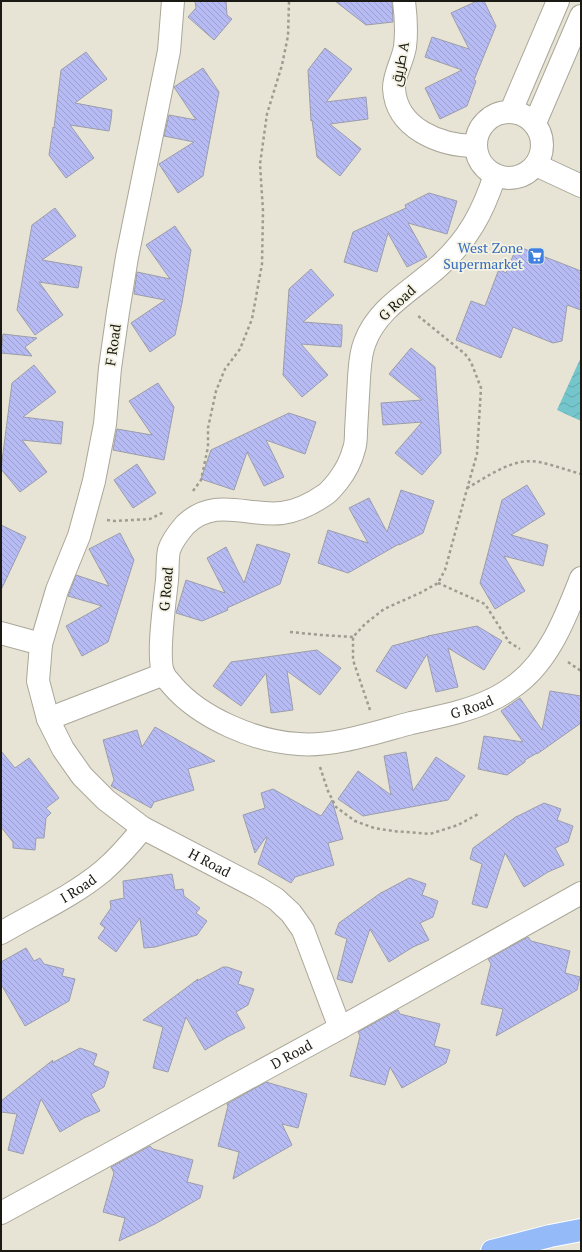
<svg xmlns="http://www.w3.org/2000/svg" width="582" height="1252" viewBox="0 0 582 1252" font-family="'PT Serif',Cairo,serif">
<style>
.water{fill:url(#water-waves)}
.building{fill:url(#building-back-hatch);stroke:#9b9dab}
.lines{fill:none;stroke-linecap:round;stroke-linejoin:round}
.minor-casing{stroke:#aaa799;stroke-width:24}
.highway-casing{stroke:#fff;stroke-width:24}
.path{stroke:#9e9c90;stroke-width:2.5;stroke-dasharray:3 3;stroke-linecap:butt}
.minor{stroke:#fff;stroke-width:22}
.highway{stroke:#94baf8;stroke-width:22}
.labels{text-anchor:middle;stroke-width:3.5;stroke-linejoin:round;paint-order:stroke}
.street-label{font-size:14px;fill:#1a1913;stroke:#f4f2e2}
.shop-label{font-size:14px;fill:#366cbe;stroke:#f4f2e2;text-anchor:end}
</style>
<defs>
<pattern id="water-waves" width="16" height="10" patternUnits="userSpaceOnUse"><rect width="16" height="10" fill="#74c5cc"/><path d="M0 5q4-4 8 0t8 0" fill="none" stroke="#64a9ae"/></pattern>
<pattern id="building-back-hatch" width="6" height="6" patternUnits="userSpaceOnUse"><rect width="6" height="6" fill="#b7bbf3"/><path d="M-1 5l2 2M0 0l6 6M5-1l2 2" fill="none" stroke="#9da0cf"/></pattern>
</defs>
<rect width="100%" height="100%" fill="#e7e4d5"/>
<polygon class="water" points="581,357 581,421 557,410"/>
<g class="building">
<polygon points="195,1 226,1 227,15 232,19 214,40 188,17 196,8"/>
<polygon points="335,1 392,1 393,22 366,25"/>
<polygon points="477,1 484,1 496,26 474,80 476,81 467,106 440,119 425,88 462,70 425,57 432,37 469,49 451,13"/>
<polygon points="325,48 352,69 326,102 366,97 368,119 330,124 361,149 340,176 317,157 312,120 311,121 308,70"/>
<polygon points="86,52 107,79 75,103 112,110 111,120 109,131 70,125 94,158 66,178 49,155 53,127 54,128 61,70"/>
<polygon points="203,68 219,92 203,176 178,193 159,164 194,142 164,136 169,115 196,120 174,87"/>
<polygon points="429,193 457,201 447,234 408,223 427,257 407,267 388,233 377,272 344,262 353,232 406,208 405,205"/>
<polygon points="55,208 76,236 42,260 82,267 78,288 39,282 63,315 35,335 17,310 32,225"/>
<polygon points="175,226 191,250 182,303 175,335 150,352 131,323 165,300 134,294 137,272 170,279 146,245"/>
<polygon points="517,246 581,271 581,310 567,305 562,341 553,343 513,327 501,358 456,340 471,301 485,306 499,269 506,273"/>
<polygon points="311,269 334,295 303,322 342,325 342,336 341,347 301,344 328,375 302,397 283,375 289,289"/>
<polygon points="3,334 37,338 25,347 32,356 1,353"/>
<polygon points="411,348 435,367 441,453 422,475 395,453 422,422 383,425 381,403 422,400 389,374"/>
<polygon points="34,365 56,392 23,417 63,422 61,444 22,440 47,472 20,492 1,469 12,383"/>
<polygon points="158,383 174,407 164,460 113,450 117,429 152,435 129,401"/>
<polygon points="289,413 316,422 305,454 266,440 284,477 264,486 247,452 234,490 201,479 211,450"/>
<polygon points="137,464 156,493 133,508 114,480"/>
<polygon points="527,485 545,514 511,535 548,545 543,566 504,556 525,591 495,609 480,583 487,557 502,500"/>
<polygon points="401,490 434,501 423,533 399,545 399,544 348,573 318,563 328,530 368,543 349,508 369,498 387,532"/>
<polygon points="1,525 26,537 1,590"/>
<polygon points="120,533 134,560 108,642 82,656 66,626 102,606 68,596 69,594 76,575 109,586 89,549"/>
<polygon points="257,544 290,554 280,584 227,608 228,610 202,621 176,613 186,580 225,593 207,558 226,547 244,583"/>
<polygon points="477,626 502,641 484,670 448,648 458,687 436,692 427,654 406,689 376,671 392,646 429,636 428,636"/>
<polygon points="317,650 341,668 320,695 287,671 293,710 271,713 266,673 241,706 213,686 231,662"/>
<polygon points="550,691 581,696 581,723 537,754 537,753 525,760 525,762 507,775 478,769 484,736 523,742 501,711 520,698 542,730"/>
<polygon points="155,727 215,761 188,769 194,790 154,802 151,808 111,786 114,780 103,740 137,730 142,747"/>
<polygon points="1,751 15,768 29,758 59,798 46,808 51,813 46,818 44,838 36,838 35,850 13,848 13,842 1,827"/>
<polygon points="406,752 413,791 436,757 465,776 448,800 363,816 338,799 358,771 391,795 384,756"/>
<polygon points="273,789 321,816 332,800 343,839 328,843 334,865 295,877 291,883 258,864 267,838 266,837 255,853 243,815 265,808 261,793"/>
<polygon points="544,803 561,809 557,820 573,826 568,842 555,848 564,865 548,872 524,887 505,853 487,908 472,904 482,864 470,859 473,848 517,816 516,817"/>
<polygon points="172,874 175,890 183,889 184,896 200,908 196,913 207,921 197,935 155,947 144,948 140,918 116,952 98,938 105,928 100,924 111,908 110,901 124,898 123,881"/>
<polygon points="409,878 426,884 422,895 438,901 433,917 420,923 429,940 413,947 389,962 370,929 352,983 337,979 347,939 335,934 339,923 382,892 381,893"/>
<polygon points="528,937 531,941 570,951 565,973 580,977 577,990 496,1036 503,1009 481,1004 491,964 488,959"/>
<polygon points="26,948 34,961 40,958 44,964 64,969 62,976 75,979 69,1001 25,1026 1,984 1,962"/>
<polygon points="223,967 227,967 242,972 238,984 254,989 248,1005 236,1012 245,1028 229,1036 205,1050 186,1017 168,1072 153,1068 163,1027 143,1020 198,979 197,981"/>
<polygon points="398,1010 400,1014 440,1024 434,1046 450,1050 446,1063 402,1088 390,1067 385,1085 350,1076 360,1036 358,1032"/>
<polygon points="80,1048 97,1054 93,1065 109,1072 104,1087 91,1094 100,1111 84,1118 60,1132 41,1099 23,1154 8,1150 17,1114 1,1112 1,1101 53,1060 52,1063"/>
<polygon points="266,1082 307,1094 298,1128 282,1124 292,1145 233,1179 239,1152 218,1146 228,1106 227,1104"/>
<polygon points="150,1146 153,1149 193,1160 187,1182 203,1186 200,1198 155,1224 119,1241 125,1218 103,1212 114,1173 111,1167"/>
</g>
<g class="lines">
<defs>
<g id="minor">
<path id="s1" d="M 173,1 L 169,51 L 127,257 L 118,312 L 110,368 L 105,424 L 94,481 L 79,536 L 57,590 L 41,644 L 38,681 L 48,719 L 63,749 L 82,776 L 106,800 L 143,828 L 258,888 L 276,899 L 291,913 L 303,930 L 340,1028"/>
<path d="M 404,1 C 406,17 407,31 405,47 C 403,60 394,74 394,88 C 396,129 441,146 476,146"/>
<polyline points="511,111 558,1"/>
<circle cx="509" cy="145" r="33"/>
<polyline points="535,123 581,16"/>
<polyline points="536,165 581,186"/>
<path id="s2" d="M 495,175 C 483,212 468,240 439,266 C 413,290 378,307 365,342 C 360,354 360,366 359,378 C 358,396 357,414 356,431 C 356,437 356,444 354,449 C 351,461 345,472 338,481 C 334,486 331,490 326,494 C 313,503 298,511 282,513 C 247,517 215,496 185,525 C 179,532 172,541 169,550 C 167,560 168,571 167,580 C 165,601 156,659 164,675 C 166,679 170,682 172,685 C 200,718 256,742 299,744 C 333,747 377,732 411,723 C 437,717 466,712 491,700 C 500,696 509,690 517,684 C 550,659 566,616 581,578"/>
<polyline points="1,633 41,644"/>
<polyline points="48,719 164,674"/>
<path id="s3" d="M 1,933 C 35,913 73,896 103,871 C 118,858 131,843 143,828"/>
<path id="s4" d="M 1,1213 L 340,1028 L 581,893"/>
</g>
<polyline id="highway" points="492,1251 550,1236 581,1230"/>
</defs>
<use href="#minor" class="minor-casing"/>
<use href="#highway" class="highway-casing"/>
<g class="path">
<path d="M 467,488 C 489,476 513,457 539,462 C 553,465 567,470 581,474"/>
<polyline points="193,491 201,480 208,447 208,428 216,391 225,369 240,349 252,319 262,264 263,211 260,164 267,114 282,65 288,36 289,1"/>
<polyline points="107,520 115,521 150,519 164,512"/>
<polyline points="438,583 485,604 509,642 520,649"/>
<polyline points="290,632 321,635 353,637"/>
<polyline points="568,662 581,671"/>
<polyline points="370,710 353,660 353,637 365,624 384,609 420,593 438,583 445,570 467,489 477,454 481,388 471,362 465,354 417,315"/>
<polyline points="320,767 328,791 336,807 355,821 374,828 393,831 430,834 458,825 480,813"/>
</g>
<use href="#minor" class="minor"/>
<use href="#highway" class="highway"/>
</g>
<defs>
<symbol id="supermarket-square" viewBox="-11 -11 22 22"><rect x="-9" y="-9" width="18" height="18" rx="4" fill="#3f7fe0" stroke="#f4f2e2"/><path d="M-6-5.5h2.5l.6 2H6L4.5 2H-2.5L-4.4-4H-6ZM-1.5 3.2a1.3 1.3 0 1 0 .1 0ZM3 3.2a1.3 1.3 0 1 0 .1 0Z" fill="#fff"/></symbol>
</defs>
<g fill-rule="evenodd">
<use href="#supermarket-square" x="526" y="246" width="20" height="20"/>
</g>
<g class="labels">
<g class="street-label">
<text transform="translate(400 64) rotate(-79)" y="5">طريق A</text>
<text transform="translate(397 303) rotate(-43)" y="5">G Road</text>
<text transform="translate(113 345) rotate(-82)" y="5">F Road</text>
<text transform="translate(166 589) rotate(-85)" y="5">G Road</text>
<text dy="5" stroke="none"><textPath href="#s2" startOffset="1016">G Road</textPath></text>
<text dy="5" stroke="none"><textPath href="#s1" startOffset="957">H Road</textPath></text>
<text dy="5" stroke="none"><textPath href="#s3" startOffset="89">I Road</textPath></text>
<text dy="5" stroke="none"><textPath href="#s4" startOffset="331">D Road</textPath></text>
</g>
<g class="shop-label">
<text x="523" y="253">West Zone<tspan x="523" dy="16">Supermarket</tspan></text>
</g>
</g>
<rect width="582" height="1252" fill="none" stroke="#1a1913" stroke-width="4"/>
</svg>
